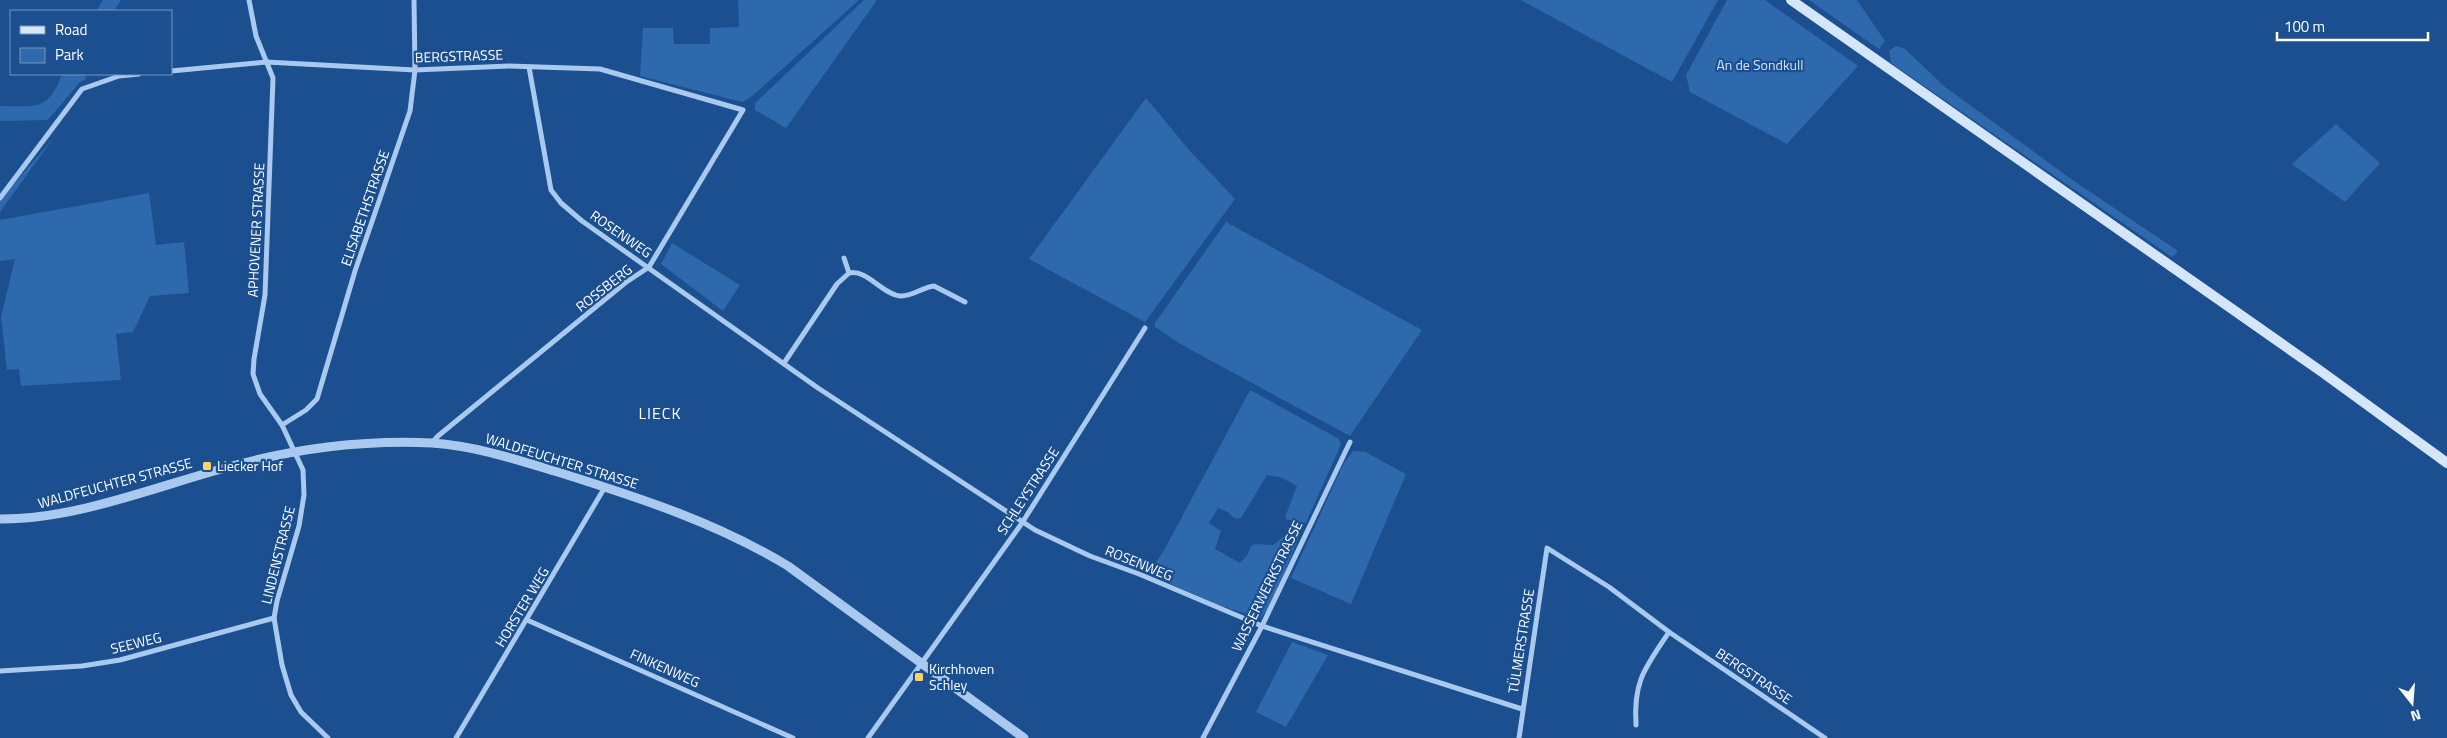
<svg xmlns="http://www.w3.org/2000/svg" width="2447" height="738" viewBox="0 0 2447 738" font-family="'Titillium Web',sans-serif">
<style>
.green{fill:#2e69ad}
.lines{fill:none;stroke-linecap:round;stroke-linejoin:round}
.minor{stroke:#a9c9ee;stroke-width:5}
.tertiary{stroke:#a9c9ee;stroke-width:9}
.secondary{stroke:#d6e6fa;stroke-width:10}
.poi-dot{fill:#ffd166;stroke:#1b4f8f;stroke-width:2}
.labels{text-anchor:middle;stroke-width:4.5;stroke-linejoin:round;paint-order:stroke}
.street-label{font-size:14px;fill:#fff;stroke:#1b4f8f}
.park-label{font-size:14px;fill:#cfe3fa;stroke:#1b4f8f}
.poi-label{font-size:14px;fill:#fff;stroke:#1b4f8f;text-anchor:start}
.quarter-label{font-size:16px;letter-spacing:1px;fill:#fff;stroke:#1b4f8f}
</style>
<rect width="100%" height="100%" fill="#1b4f8f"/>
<g class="green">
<polygon points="103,0 121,0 114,11 96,11"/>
<polygon points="738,0 859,0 750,98 742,102 640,76 643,28 673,28 674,44 710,44 710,28 739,27"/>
<polygon points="864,0 877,0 786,128 755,110 755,103"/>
<polygon points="1521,0 1718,0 1672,82"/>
<polygon points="1727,0 1765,0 1858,66 1787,144 1690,92 1686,75"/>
<polygon points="1809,0 1857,0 1885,41 1879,49"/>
<polygon points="1896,46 1905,49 1945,87 2074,181 2178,251 2172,257 1891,63 1889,51"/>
<path d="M 62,74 L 85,74 L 86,79 L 79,83 L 48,120 L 0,121 L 0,106 C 35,106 48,112 62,74 Z"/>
<polygon points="1146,98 1190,151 1235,199 1145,322 1029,259"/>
<polygon points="2336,124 2380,163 2345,202 2292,164"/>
<polygon points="55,136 0,212 0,200"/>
<polygon points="149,193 156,245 184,242 189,293 150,296 133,332 116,334 121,380 21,386 19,369 7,370 1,317 15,259 0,261 0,220"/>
<polygon points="1226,222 1422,330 1350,436 1182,345 1155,327 1155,323"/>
<polygon points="672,243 740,285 723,311 661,264"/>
<path d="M 1250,390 L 1339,439 L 1341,444 L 1306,523 L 1302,527 L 1297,520 L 1287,520 L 1285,517 L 1297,486 L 1280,477 L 1267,475 L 1241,518 L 1235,519 L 1228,512 L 1218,508 L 1209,523 L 1221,531 L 1215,549 L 1240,563 L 1248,554 L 1251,546 L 1256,544 L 1273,545 C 1283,539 1287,528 1300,535 L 1270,607 L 1260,618 L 1218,605 L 1148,574 L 1163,552 Z"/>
<polygon points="1353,451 1365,452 1406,474 1351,604 1291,578 1344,463"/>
<polygon points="1292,642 1328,655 1286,727 1256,712"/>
</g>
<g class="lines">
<g class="minor">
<polyline points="249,0 256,36 273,78 265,295 254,359 253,374 260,394 282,425 303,470 304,495 299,526 277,601 274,618 282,665 291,695 301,712 328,738"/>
<polyline points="529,67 551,190 561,203 582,221 818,388 1035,530 1090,556 1139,574 1262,626 1522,709"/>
<polyline points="171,71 266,62 415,70 509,66 600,69 743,110 649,267 625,283 438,436 432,443"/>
<polyline points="0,198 82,89 119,76 139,74"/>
<polyline points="844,258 849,273"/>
<path d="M 784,363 L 837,284 L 849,273 C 867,269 882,294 900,296 C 912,297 923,287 934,286 L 965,302"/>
<polyline points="282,425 306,410 317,399 355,271 410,111 415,70 414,0"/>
<polyline points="527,620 793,738"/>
<polyline points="0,671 82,666 120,660 274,618"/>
<path d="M 1636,725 C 1633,680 1646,667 1669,632"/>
<polyline points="456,738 605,487"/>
<polyline points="868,738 1022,523 1145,328"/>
<polyline points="1203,738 1262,626 1350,442"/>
<polyline points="1519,738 1547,548 1609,587 1669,632 1825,738"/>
</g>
<path class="tertiary" d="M 0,519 C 78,520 164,483 240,464 C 301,448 369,440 432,443 C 478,446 521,461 564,474 C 643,499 717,523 788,566 L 1024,738"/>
<polyline class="secondary" points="1791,0 2322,372 2447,463"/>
</g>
<g class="poi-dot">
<rect x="202" y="461" width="10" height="10" rx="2.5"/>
<rect x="914" y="672" width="10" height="10" rx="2.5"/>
</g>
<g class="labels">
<g class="street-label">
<text transform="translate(459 56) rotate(-2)" y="5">BERGSTRASSE</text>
<text transform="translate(365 208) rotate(-71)" y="5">ELISABETHSTRASSE</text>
<text transform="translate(256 230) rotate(-87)" y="5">APHOVENER STRASSE</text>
<text transform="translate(621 234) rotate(35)" y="5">ROSENWEG</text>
<text transform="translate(604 288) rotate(-38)" y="5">ROSSBERG</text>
<text transform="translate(562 461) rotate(17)" y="5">WALDFEUCHTER STRASSE</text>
<text transform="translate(115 483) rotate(-15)" y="5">WALDFEUCHTER STRASSE</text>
<text transform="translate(1028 491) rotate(-57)" y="5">SCHLEYSTRASSE</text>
<text transform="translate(278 555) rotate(-76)" y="5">LINDENSTRASSE</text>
<text transform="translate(1139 563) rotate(22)" y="5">ROSENWEG</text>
<text transform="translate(1267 586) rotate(-64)" y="5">WASSERWERKSTRASSE</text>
<text transform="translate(522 607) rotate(-59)" y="5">HORSTER WEG</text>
<text transform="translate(1521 641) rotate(-81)" y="5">TÜLMERSTRASSE</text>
<text transform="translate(136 643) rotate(-14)" y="5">SEEWEG</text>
<text transform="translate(665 668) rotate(24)" y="5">FINKENWEG</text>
<text transform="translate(1754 676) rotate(34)" y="5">BERGSTRASSE</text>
</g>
<g class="park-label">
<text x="1760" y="70">An de Sondkull</text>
</g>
<g class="poi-label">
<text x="217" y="471">Liecker Hof</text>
<text x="929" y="674">Kirchhoven<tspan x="929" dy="16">Schley</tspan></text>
</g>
<g class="quarter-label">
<text x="660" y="419">LIECK</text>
</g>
</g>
<rect x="10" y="10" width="162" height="65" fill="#1b4f8f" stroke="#7695bc"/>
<rect x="20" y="26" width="25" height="8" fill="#d6e6fa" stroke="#7695bc"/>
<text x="55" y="35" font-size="15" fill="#ffffff">Road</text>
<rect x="20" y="48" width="25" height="15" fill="#2e69ad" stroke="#7695bc"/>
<text x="55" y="60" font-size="15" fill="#ffffff">Park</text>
<g transform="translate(2412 703) rotate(163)" stroke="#1b4f8f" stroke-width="4" paint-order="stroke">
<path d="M0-4L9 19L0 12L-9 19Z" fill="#ffffff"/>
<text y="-8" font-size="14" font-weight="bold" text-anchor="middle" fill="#ffffff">N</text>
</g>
<path d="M2277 32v8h151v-8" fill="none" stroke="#ffffff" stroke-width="2.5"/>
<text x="2284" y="32" font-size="15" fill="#ffffff" stroke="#1b4f8f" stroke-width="4" paint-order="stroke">100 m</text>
</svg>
